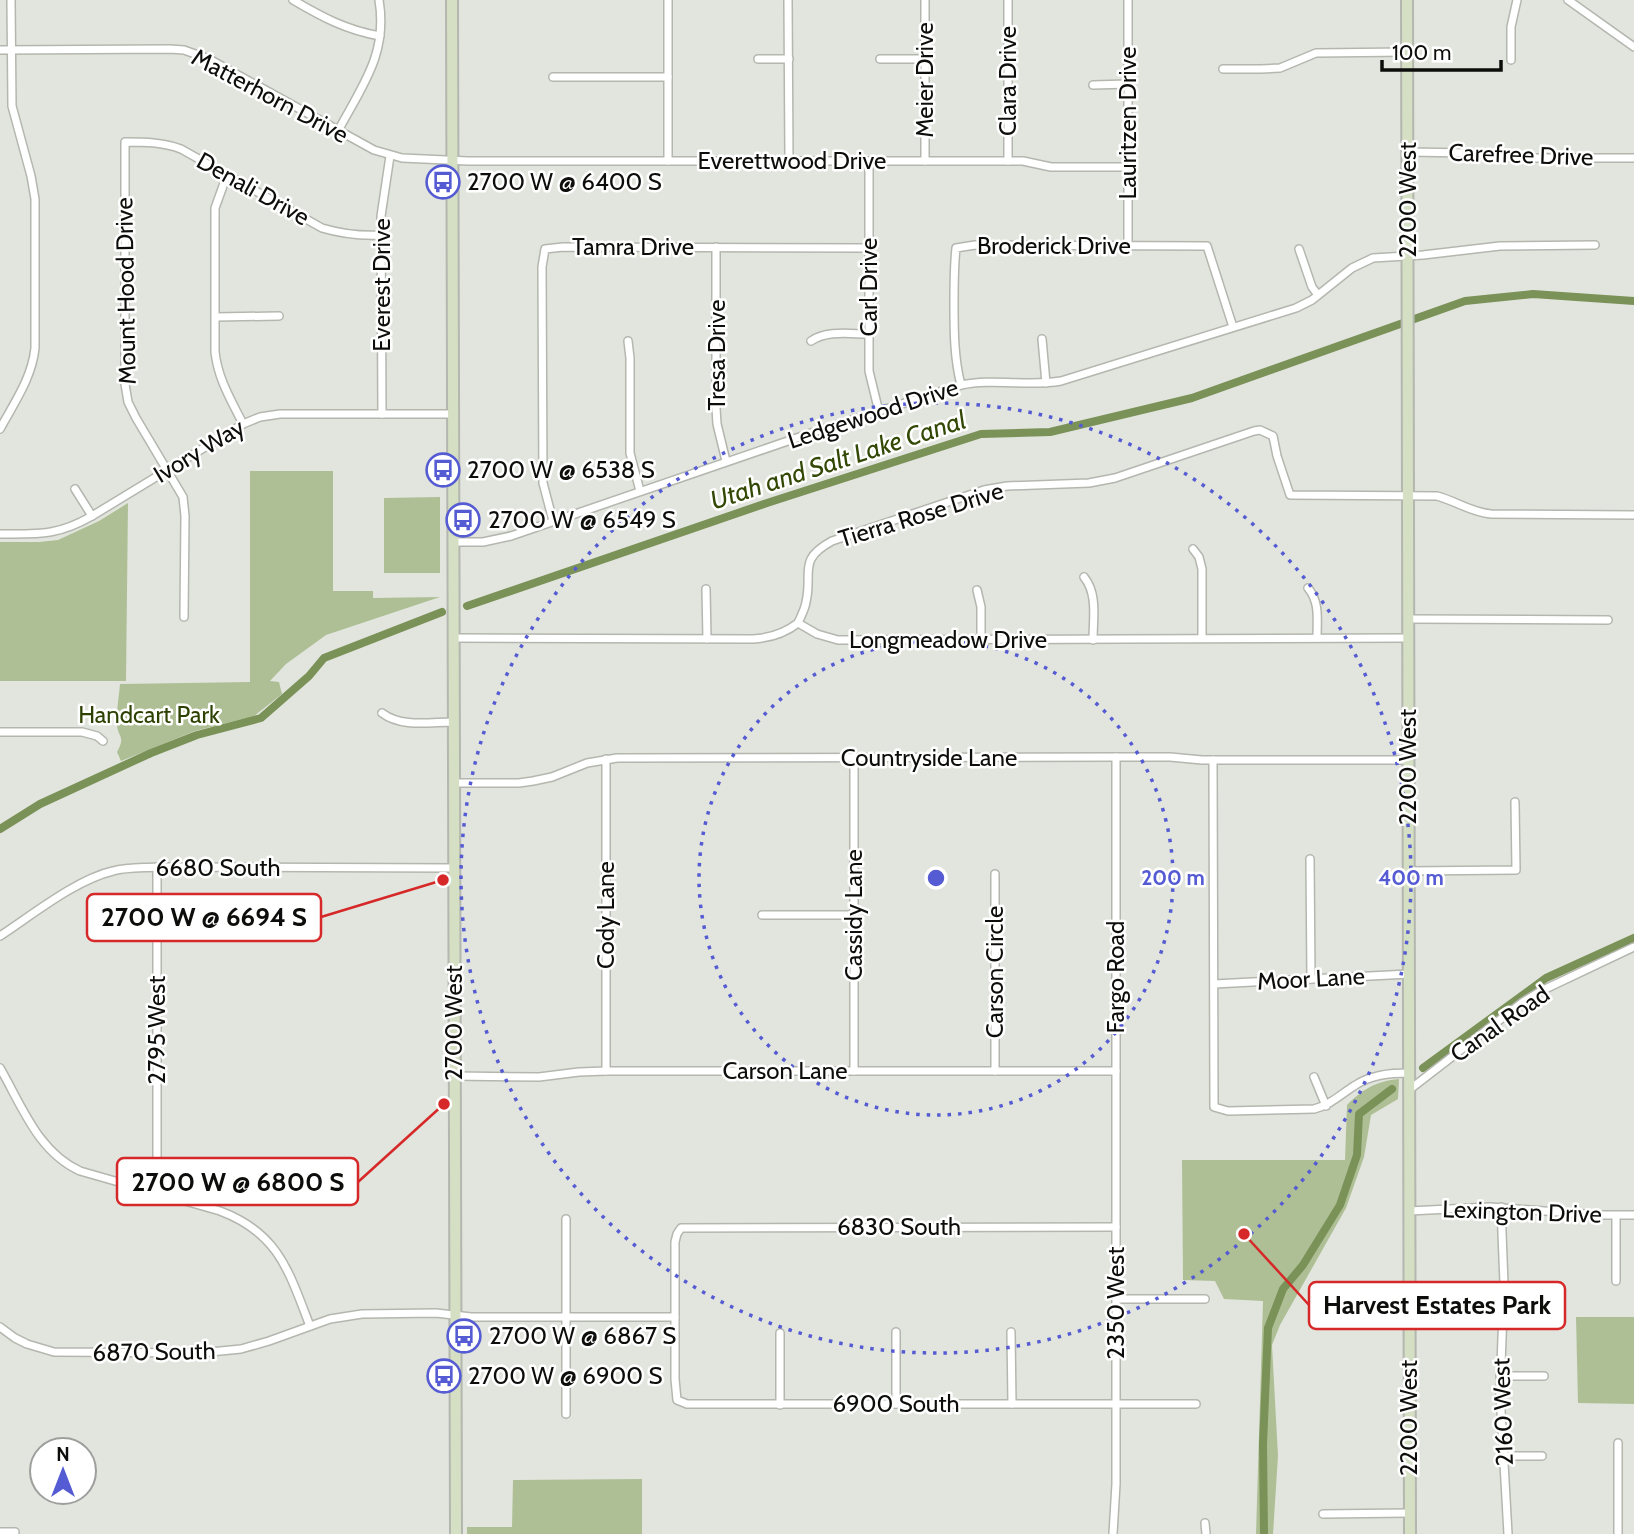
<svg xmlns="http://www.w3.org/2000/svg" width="1634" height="1534" viewBox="0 0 1634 1534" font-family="Cabin,sans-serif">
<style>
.green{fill:#aebf95}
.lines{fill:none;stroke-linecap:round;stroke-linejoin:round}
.canal{stroke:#7a9158;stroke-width:8}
.street-casing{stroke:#b4b7af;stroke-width:10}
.secondary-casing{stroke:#b4b7af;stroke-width:14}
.street{stroke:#fff;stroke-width:7}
.secondary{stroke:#d5dfc4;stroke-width:10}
.ring{fill:none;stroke:#555bd2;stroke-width:3.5;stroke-dasharray:3.5 7}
.labels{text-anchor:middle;stroke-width:5;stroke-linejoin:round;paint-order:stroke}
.street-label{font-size:24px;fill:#0d0e0b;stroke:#fff}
.poi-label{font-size:24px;fill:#0d0e0b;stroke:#fff;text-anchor:start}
.park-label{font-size:24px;fill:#2d4100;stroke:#fff}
.water-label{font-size:26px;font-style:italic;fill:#334804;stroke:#fff}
.centre{fill:#555bd2;stroke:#fff;stroke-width:3.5}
.ring-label{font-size:21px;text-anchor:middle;font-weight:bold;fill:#555bd2;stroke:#fff;stroke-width:5;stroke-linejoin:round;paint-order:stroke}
.leader{fill:none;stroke:#d62828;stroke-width:2.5}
.callout-dot{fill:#d62828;stroke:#fff;stroke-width:2.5}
.callout{fill:#fff;stroke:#d62828;stroke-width:2.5}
.callout-label{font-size:26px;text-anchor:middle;font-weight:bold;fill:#0d0e0b}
</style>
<rect width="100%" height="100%" fill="#e2e5dd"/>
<g class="green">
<path d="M 250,471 L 333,471 L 333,591 L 373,591 L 373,598 L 440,597 L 326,635 L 286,664 L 270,681 L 279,682 L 282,694 L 254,716 L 195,731 L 121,761 L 117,752 C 126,736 118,738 117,725 C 116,712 119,697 120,684 L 250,682 Z"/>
<polygon points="440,497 440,573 384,573 384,498"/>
<polygon points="128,503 126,681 0,681 0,542 39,542 58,540 99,521"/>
<path d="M 1399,1079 L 1398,1099 L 1371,1115 L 1364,1157 L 1346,1208 L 1280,1325 L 1272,1345 L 1278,1456 L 1273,1534 L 1256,1534 L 1263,1301 L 1224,1299 L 1215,1281 L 1183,1280 L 1182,1160 L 1345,1160 L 1347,1105 C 1363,1089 1376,1081 1399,1079 Z"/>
<polygon points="1576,1317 1634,1317 1634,1404 1578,1403"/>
<polygon points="642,1479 642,1534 467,1534 467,1527 512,1527 513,1480"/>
</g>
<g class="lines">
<g class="canal">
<polyline points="467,606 767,503 981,434 1050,432 1192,398 1465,301 1533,294 1634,301"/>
<polyline points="0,829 40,804 151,753 197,735 261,718 309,676 324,658 442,612"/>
<polyline points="1423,1068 1546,978 1634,938"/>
<polyline points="1264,1534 1263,1444 1268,1328 1283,1289 1303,1265 1340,1205 1357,1155 1359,1114 1392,1089"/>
</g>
<defs>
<g id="street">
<path d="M 293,0 C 322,17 346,30 380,36"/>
<polyline points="668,0 668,161"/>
<polyline points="788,0 789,161"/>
<polyline points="925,0 925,161"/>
<polyline points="1568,0 1634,47"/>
<polyline points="0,50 170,49 184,50 209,59 374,150 402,158 468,161 1023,161 1051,167 1128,167"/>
<polyline points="758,59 789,59"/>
<polyline points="880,59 925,59"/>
<polyline points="1511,60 1511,27 1517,0"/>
<polyline points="1223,69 1261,69 1280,68 1316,53 1407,52"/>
<polyline points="553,77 668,77"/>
<polyline points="1093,85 1128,84"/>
<path d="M 338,131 C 362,86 388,54 379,0"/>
<polyline points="1408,152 1469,153 1513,158 1634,158"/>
<polyline points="869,161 869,371 879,412"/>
<polyline points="1008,161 1008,0"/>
<path d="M 227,175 L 215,208 L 215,352 C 218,379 231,400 243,424"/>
<polyline points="1128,245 1128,0"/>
<polyline points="716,247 716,408 717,424 726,461"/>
<polyline points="1299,249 1312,287 1318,295"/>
<polyline points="216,317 279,316"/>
<polyline points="1042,339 1046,383"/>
<polyline points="628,341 630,358 630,453 640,491"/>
<path d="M 811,341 C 827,330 850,334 869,334"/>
<path d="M 961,385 C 954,358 954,331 954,303 C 954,285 954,266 956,248 L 975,245 L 1207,246 L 1233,327"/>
<polyline points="382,414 381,216 390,156"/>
<path d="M 0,429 C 14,403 32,378 35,348 L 35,199 L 31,176 L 12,106 L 11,0"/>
<polyline points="75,489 92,516"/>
<polyline points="553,521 543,483 542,267 545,249 563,247 869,248"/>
<path d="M 0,534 C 39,534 57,536 92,516 L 243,424 L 260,417 L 280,414 L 453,414"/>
<path d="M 453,542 L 483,542 L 511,536 L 814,432 L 961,385 C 994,378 1028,387 1061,381 L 1296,308 L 1312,300 L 1352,268 L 1373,258 L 1423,255 L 1500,246 L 1595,245"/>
<polyline points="1193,549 1199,557 1202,569 1202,638"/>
<path d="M 1084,577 C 1098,594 1093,619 1093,640"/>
<path d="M 1308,588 C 1320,602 1317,620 1317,638"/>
<polyline points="706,589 707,639"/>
<polyline points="977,590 981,607 981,640"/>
<path d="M 184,617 L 185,516 L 183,497 L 136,418 L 128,402 L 125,384 L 125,142 C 145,142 162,142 181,149 L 322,228 C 342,234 360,236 381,235"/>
<polyline points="1409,619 1608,620"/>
<path d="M 798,623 C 801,616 805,609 806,602 C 813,572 797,560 832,541 L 984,490 L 1007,486 L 1089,483 L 1115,478 L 1254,431 L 1260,430 L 1273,436 L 1277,456 L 1290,495 L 1437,496 C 1456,501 1470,512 1491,514 L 1634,515"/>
<path d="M 454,638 L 753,639 C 770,638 784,634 798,623 L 817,634 L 838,640 C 1028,640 1218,638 1408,638"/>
<path d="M 382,713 C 402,728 430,722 454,722"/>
<polyline points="0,732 82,732 97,736 103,741"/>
<polyline points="854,758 854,1071"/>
<polyline points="606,759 606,1071"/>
<path d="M 1213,760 L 1214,1107 L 1228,1111 L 1314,1109 C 1330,1105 1340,1095 1354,1086 C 1370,1075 1389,1073 1409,1073"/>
<polyline points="454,783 519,783 533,781 552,777 587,763 617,758 1116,757 1170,757 1202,760 1408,760"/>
<polyline points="1310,859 1311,979"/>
<polyline points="157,867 157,1193"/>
<polyline points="1408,871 1516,870 1515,802"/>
<polyline points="995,874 995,1071"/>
<polyline points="762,915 854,915"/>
<path d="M 0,936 C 32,915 77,879 113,871 C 127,867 142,868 157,867 L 454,868"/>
<polyline points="1214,984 1409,974"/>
<path d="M 0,1068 C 22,1106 38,1152 80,1171 L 220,1211 C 279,1233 289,1272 310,1326"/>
<polyline points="454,1076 539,1077 579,1072 606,1071 1116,1071"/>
<polyline points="1314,1077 1326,1106"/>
<polyline points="1409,1090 1523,1002 1541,991 1634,947"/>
<polyline points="1501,1207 1504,1284 1500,1392 1508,1534"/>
<polyline points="1409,1211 1490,1207 1599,1215 1634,1215"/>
<polyline points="1616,1216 1616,1281"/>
<polyline points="566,1219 566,1414"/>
<polyline points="1116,1227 681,1228 677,1234 675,1242 675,1379 677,1400 687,1404 1196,1404"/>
<polyline points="1504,1296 1543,1296"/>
<polyline points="1116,1299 1205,1299"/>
<polyline points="0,1327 15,1338 27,1344 54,1352 200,1353 241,1349 269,1341 330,1319 362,1314 436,1313 471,1317 675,1317"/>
<polyline points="896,1332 896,1404"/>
<polyline points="1011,1332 1012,1404"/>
<polyline points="780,1333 780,1405"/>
<polyline points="1500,1376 1544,1376"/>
<polyline points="1618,1443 1618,1534"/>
<polyline points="1504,1456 1542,1456"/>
<polyline points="1323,1514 1409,1513"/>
<polyline points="1205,1523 1206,1534"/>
<polyline points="0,1532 15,1532"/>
<polyline points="1113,1534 1116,1484 1116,757"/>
</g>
<g id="secondary">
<polyline points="452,0 456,1534"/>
<polyline points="1407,0 1410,1534"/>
</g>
</defs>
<use href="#street" class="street-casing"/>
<use href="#secondary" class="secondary-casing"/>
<use href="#street" class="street"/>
<use href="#secondary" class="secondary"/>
</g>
<g class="ring">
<circle cx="936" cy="878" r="237"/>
<circle cx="936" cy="878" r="475"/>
</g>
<defs>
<symbol id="bus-ring" viewBox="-11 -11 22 22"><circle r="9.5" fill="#fff" stroke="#555bd2" stroke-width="1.5"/><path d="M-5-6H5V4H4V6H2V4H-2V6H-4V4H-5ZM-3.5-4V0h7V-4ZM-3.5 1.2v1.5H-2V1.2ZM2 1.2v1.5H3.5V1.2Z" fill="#555bd2"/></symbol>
</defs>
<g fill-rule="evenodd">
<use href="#bus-ring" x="424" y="163" width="38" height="38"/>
<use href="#bus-ring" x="424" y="451" width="38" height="38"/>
<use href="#bus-ring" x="444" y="501" width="38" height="38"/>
<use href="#bus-ring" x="445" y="1317" width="38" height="38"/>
<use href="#bus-ring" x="425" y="1357" width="38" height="38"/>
</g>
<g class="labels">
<g class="street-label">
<text transform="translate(925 80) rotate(-90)" y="8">Meier Drive</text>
<text transform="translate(1008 81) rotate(-90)" y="8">Clara Drive</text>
<text transform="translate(270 96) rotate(28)" y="8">Matterhorn Drive</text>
<text transform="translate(1128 123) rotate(-90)" y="8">Lauritzen Drive</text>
<text transform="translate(1521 155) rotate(2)" y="8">Carefree Drive</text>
<text x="792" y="169">Everettwood Drive</text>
<text transform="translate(253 189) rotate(29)" y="8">Denali Drive</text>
<text transform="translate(1408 200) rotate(-90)" y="8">2200 West</text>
<text x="1054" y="254">Broderick Drive</text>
<text x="633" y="255">Tamra Drive</text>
<text transform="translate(382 285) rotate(-90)" y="8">Everest Drive</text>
<text transform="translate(869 287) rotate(-90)" y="8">Carl Drive</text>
<text transform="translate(126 291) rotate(-91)" y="8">Mount Hood Drive</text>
<text transform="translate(717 355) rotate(-90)" y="8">Tresa Drive</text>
<text transform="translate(873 414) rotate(-18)" y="8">Ledgewood Drive</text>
<text transform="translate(199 451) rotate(-31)" y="8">Ivory Way</text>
<text transform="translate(921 515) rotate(-17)" y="8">Tierra Rose Drive</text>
<text x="948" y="648">Longmeadow Drive</text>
<text x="929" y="766">Countryside Lane</text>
<text transform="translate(1408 767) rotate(-90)" y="8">2200 West</text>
<text x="218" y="876">6680 South</text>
<text transform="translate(606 915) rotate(-90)" y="8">Cody Lane</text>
<text transform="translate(854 915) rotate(-90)" y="8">Cassidy Lane</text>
<text transform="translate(995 972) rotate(-90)" y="8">Carson Circle</text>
<text transform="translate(1116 977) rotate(-90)" y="8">Fargo Road</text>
<text transform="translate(1311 979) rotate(-3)" y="8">Moor Lane</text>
<text transform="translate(454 1023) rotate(-90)" y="8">2700 West</text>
<text transform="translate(1500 1024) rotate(-35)" y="8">Canal Road</text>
<text transform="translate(157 1030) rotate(-90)" y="8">2795 West</text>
<text x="785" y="1079">Carson Lane</text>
<text transform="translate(1522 1212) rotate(2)" y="8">Lexington Drive</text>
<text x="899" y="1235">6830 South</text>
<text transform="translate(1116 1303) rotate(-90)" y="8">2350 West</text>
<text transform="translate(154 1352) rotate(-1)" y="8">6870 South</text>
<text x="896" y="1412">6900 South</text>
<text transform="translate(1503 1412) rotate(-92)" y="8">2160 West</text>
<text transform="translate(1409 1418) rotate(-90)" y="8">2200 West</text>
</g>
<g class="poi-label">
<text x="467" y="190">2700 W @ 6400 S</text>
<text x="467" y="478">2700 W @ 6538 S</text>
<text x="488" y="528">2700 W @ 6549 S</text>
<text x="489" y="1344">2700 W @ 6867 S</text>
<text x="468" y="1384">2700 W @ 6900 S</text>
</g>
<g class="park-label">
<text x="149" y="723">Handcart Park</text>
</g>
<g class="water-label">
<text transform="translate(838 460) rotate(-18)" y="9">Utah and Salt Lake Canal</text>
</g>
</g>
<circle cx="936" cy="878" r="10" class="centre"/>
<g class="ring-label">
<text x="1173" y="885">200 m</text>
<text x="1411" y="885">400 m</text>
</g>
<path class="leader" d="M443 880L321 917M444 1104L358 1182M1244 1234L1309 1305"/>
<g class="callout-dot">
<circle cx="443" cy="880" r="7"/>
<circle cx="444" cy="1104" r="7"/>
<circle cx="1244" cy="1234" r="7"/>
</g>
<g class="callout">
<rect x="87" y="894" width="234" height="47" rx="7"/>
<rect x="117" y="1158" width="241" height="47" rx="7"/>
<rect x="1309" y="1282" width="256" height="47" rx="7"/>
</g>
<g class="callout-label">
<text x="204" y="926">2700 W @ 6694 S</text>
<text x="238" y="1191">2700 W @ 6800 S</text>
<text x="1437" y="1314">Harvest Estates Park</text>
</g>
<g transform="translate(63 1471)"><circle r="33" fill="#ffffff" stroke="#9e9f9d" stroke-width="2"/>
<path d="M0-5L12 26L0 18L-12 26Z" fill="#555bd2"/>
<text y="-10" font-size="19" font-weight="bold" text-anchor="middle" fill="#0d0e0b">N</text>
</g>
<path d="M1382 60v10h119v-10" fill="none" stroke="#0d0e0b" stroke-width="3.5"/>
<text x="1392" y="60" font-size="21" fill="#0d0e0b" stroke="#ffffff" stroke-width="5" paint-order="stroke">100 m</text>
</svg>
